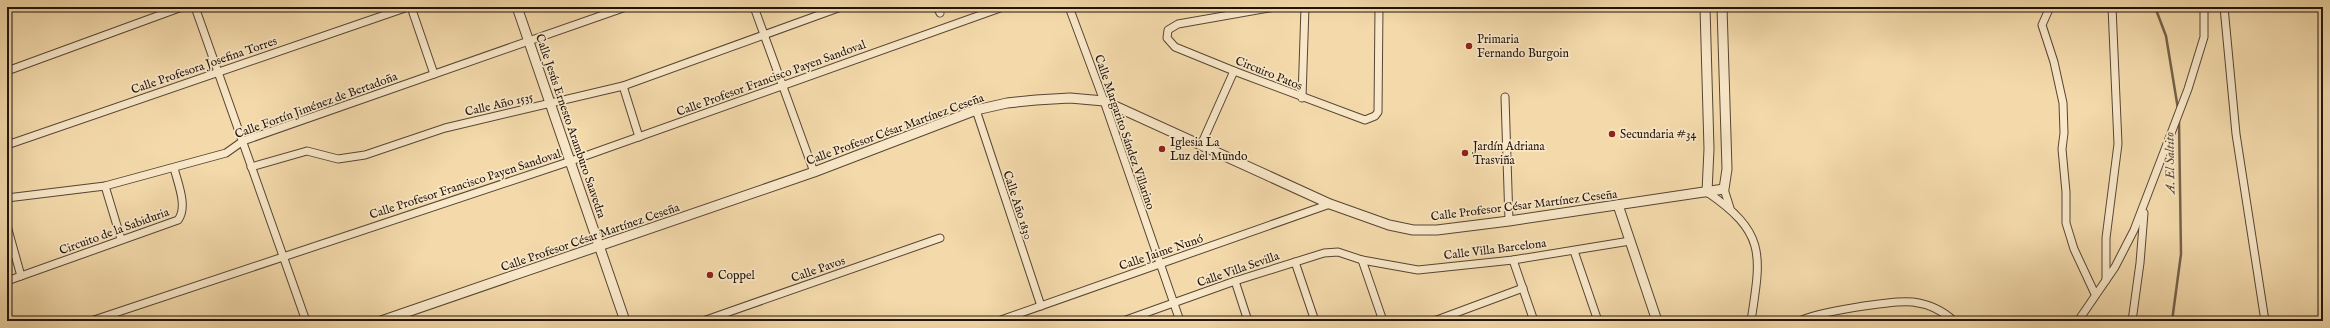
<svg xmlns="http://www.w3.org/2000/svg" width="2330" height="328" viewBox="0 0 2330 328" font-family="'IM FELL English',serif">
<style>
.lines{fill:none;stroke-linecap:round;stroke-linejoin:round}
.stream{stroke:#74624b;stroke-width:2.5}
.minor-casing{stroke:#564534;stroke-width:9}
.tertiary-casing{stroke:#564534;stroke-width:11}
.minor{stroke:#f8e7c8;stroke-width:7}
.tertiary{stroke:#f8e7c8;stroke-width:9}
.poi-dot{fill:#8f2418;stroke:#f8e7c8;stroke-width:1.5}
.labels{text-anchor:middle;stroke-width:3.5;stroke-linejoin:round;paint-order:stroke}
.poi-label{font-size:12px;fill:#21130c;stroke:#f8e7c8;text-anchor:start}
.street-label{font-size:12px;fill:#21130c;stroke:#f8e7c8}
.water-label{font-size:13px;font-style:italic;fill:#604e3b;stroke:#f8e7c8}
</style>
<rect width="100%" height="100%" fill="#f4daab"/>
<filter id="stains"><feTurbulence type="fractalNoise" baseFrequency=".005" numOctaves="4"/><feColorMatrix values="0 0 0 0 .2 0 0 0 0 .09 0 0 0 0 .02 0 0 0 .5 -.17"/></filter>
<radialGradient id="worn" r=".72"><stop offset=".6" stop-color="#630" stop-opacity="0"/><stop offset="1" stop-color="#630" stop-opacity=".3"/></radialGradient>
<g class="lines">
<g class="stream">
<polyline points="2155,7 2166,36 2178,109"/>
<polyline points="2172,321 2181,254 2179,120"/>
</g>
<defs>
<g id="minor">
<polyline points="195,7 306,321"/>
<polyline points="411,7 434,74"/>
<polyline points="754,7 814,172"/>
<polyline points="937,7 940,13"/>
<polyline points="1069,7 1104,101 1180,321"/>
<polyline points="1275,7 1178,24 1168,30 1167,38 1175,47 1234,71 1365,120 1375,116 1378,112 1379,7"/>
<polyline points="2050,7 2042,25 2054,62 2063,103 2064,133 2062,149 2066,192 2066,223 2074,249 2095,294"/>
<polyline points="2224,7 2236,134 2265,321"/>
<polyline points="7,71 182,7"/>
<polyline points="623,86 639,137"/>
<polyline points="1505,97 1509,221"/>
<polyline points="1302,98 1305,7"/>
<polyline points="976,110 1041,306"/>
<polyline points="7,145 408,7"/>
<polyline points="1201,145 1234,71"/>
<polyline points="251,167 307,151 338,159 365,155 445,128 623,86 841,7"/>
<polyline points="105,186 121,239"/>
<polyline points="1724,189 1730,208"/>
<path d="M 1707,192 C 1767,233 1761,255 1751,321"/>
<polyline points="7,198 105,186 226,153 243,141 626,7"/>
<polyline points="7,226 21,276"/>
<polyline points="1574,251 1598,321"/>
<polyline points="1362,260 1383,321"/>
<polyline points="1513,260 1534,321"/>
<polyline points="1295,262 1315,321"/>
<polyline points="2106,280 2106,238 2118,144 2112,7"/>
<path d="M 7,281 L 178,220 C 188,207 178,184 174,168"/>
<polyline points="1235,281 1248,321"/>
<polyline points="91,321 571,161 1003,7"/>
<polyline points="703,321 940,238"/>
<polyline points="998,321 1330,204"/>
<polyline points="1123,321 1235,281 1324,253 1338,252 1362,260 1418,270 1513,260 1630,241"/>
<polyline points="1434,321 1523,288"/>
<path d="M 1800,321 C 1817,312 1893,300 1913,302 C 1929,304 1942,310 1954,321"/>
<polyline points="2078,321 2115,267 2134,230 2188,89 2204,37 2204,7"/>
<polyline points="2132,321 2140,263 2144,213"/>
</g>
<g id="tertiary">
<polyline points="517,7 625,321"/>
<polyline points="1705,7 1709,149 1707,192"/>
<polyline points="1618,205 1657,321"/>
<polyline points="381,321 814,172 976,110 1007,103 1036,100 1070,98 1104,101 1330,204 1389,225 1413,230 1437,230 1509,221 1724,189 1727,169 1722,7"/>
</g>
</defs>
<use href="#minor" class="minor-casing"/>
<use href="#tertiary" class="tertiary-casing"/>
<use href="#minor" class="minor"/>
<use href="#tertiary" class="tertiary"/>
</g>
<g class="poi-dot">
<circle cx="1469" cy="46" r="4"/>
<circle cx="1612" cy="134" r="4"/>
<circle cx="1162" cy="149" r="4"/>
<circle cx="1465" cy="153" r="4"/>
<circle cx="710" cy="275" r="4"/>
</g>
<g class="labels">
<g class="poi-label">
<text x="1477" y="43">Primaria<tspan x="1477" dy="14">Fernando Burgoin</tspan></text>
<text x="1620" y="138">Secundaria #34</text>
<text x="1170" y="146">Iglesia La<tspan x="1170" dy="14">Luz del Mundo</tspan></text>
<text x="1473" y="150">Jardín Adriana<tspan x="1473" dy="14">Trasviña</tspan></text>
<text x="718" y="279">Coppel</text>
</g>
<g class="street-label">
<text transform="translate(204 65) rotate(-19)" y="4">Calle Profesora Josefina Torres</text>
<text transform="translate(1269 73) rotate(22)" y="4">Circuiro Patos</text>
<text transform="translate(771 78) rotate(-20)" y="4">Calle Profesor Francisco Payen Sandoval</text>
<text transform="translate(499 104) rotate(-13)" y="4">Calle Año 1535</text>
<text transform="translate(316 105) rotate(-20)" y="4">Calle Fortín Jiménez de Bertadoña</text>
<text transform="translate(571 126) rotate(71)" y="4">Calle Jesús Ernesto Aramburo Saavedra</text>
<text transform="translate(895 129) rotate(-20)" y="4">Calle Profesor César Martínez Ceseña</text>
<text transform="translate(1125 132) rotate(71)" y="4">Calle Margarito Sández Villarino</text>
<text transform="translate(465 184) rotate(-18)" y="4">Calle Profesor Francisco Payen Sandoval</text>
<text transform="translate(1018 205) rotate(72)" y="4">Calle Año 1830</text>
<text transform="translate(1524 205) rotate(-7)" y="4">Calle Profesor César Martínez Ceseña</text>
<text transform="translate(114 231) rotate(-20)" y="4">Circuito de la Sabiduria</text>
<text transform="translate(590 237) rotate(-19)" y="4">Calle Profesor César Martínez Ceseña</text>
<text transform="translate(1495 249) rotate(-7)" y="4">Calle Villa Barcelona</text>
<text transform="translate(1161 252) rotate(-19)" y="4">Calle Jaime Nunó</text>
<text transform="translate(818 269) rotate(-19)" y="4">Calle Pavos</text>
<text transform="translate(1238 269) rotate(-19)" y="4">Calle Villa Sevilla</text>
</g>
<g class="water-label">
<text transform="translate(2169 163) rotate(-91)" y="5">A. El Saltito</text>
</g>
</g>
<rect width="2330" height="328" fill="none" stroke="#f4daab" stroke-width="24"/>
<rect x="8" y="8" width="2314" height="312" fill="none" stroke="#21130c" stroke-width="2"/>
<rect x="12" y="12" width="2306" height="304" fill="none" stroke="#21130c"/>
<rect width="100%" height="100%" filter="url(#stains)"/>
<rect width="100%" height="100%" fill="url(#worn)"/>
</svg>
